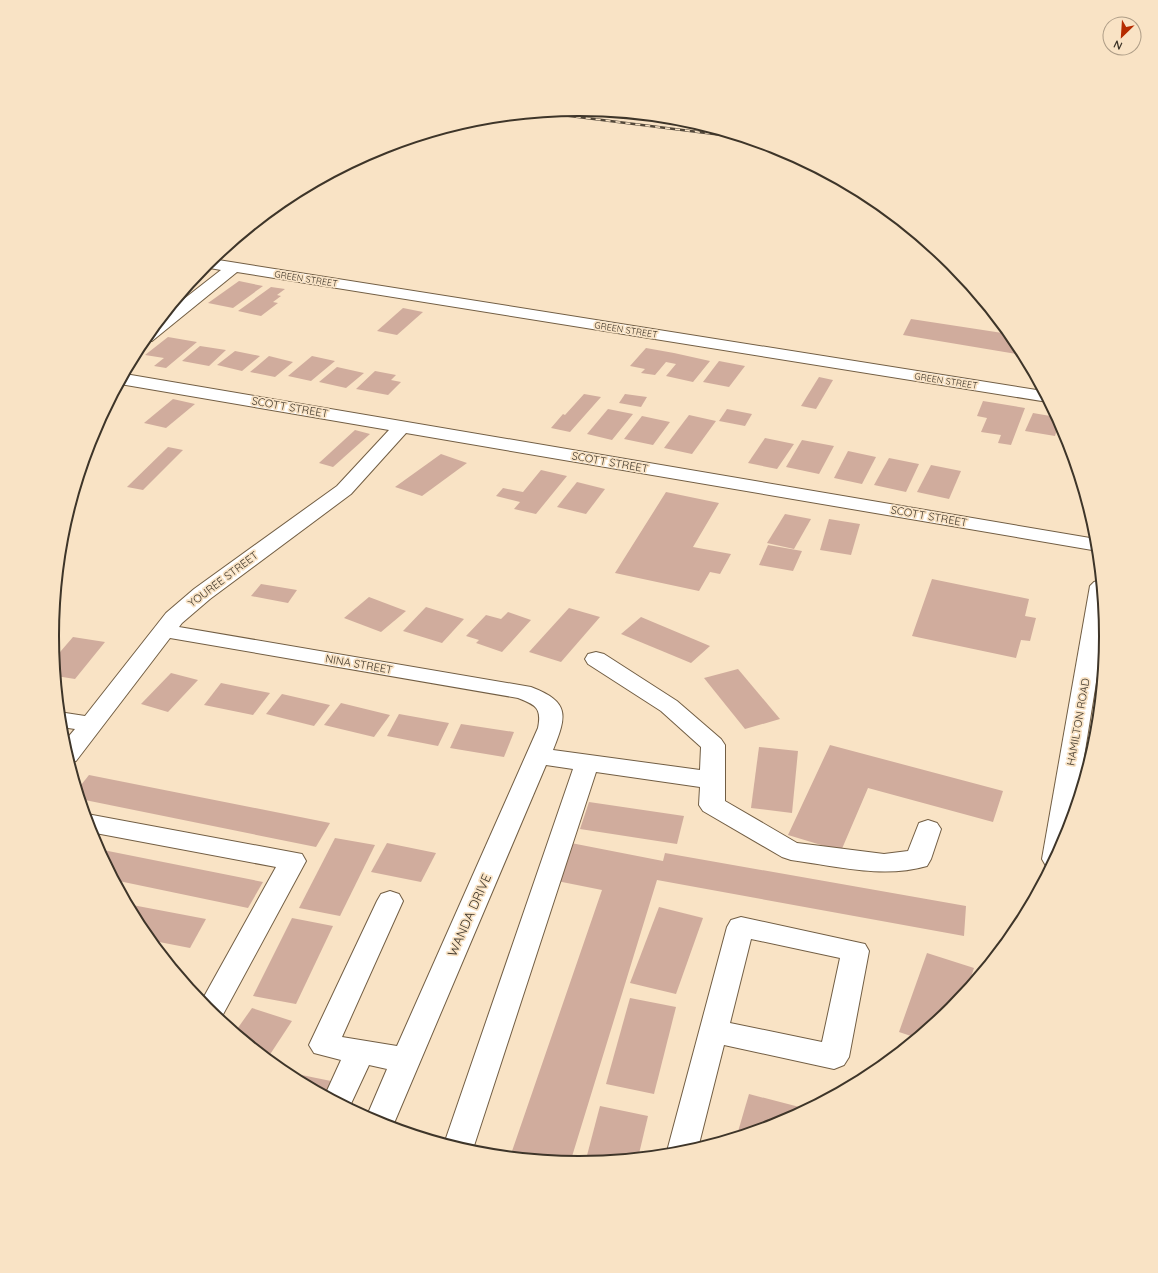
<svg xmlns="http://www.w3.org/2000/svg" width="1158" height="1273" viewBox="0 0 1158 1273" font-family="Quicksand,sans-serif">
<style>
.building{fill:#d0ac9d}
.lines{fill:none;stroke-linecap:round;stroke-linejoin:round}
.minor-casing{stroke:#725e44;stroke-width:2}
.minor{fill:#fff;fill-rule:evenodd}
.rail-casing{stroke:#53483a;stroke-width:2.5}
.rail{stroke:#f9e3c5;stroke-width:1.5;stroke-dasharray:5;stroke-linecap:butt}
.labels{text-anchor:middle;stroke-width:3.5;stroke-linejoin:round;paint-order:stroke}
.far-street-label{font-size:9px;fill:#3e3529;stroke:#f9e3c5}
.street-label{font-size:11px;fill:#3e3529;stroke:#f9e3c5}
.near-street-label{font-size:13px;fill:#3e3529;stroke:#f9e3c5}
.rim{fill:none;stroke:#3e3529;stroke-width:2}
</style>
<rect width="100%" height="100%" fill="#f9e3c5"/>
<g class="building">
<polygon points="239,281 263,286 233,308 208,303"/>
<polygon points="271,287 285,289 277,295 281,296 273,302 278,303 261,316 238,311"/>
<polygon points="403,308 423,312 397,335 377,331"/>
<polygon points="911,319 1009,334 1017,344 1023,355 903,335"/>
<polygon points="168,337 197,342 166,368 154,366 164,358 145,355"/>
<polygon points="200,346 226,350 209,366 182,361"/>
<polygon points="646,348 674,353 710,361 693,382 666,376 676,364 666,362 655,375 641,373 645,369 630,366"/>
<polygon points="235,351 260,356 242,371 217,365"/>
<polygon points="269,356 293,362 275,377 250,372"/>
<polygon points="312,356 335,361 311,381 288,376"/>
<polygon points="719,361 745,366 729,387 703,382"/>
<polygon points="337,367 364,373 346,388 319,382"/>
<polygon points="375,371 396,375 391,380 401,382 388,395 356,389"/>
<polygon points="819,377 833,380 816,409 801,406"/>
<polygon points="584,394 601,397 570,432 551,428 563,414 565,415"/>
<polygon points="625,394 647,397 641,407 619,403"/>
<polygon points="173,399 195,404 166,428 144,423"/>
<polygon points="983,401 1025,408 1011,445 998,443 1001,435 981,432 987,418 977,416"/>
<polygon points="608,409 633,414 612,440 587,434"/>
<polygon points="727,409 752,414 745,426 719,421"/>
<polygon points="1033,413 1056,417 1059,423 1055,436 1025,431"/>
<polygon points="689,415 716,421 692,454 664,448"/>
<polygon points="642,416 670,422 653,445 624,439"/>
<polygon points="355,430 370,434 333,467 319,463"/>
<polygon points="765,438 794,444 777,469 748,463"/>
<polygon points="802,440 834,446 819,474 786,467"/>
<polygon points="168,447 183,450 143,490 127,487"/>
<polygon points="848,451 876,457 862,484 834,478"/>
<polygon points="441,454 467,463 422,496 395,487"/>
<polygon points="889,458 919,464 906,492 874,485"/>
<polygon points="931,465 961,471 949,499 917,492"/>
<polygon points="541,470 567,476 536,514 514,509 520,502 496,496 503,488 523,492"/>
<polygon points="577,482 605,489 586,514 557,507"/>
<polygon points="666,492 719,503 693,547 731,554 720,574 710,572 699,591 615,573"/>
<polygon points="785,514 811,519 794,549 767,543"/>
<polygon points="829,519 860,524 851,555 820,550"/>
<polygon points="768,545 802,551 793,571 759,565"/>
<polygon points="932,579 1029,599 1025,616 1036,618 1030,641 1021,640 1016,658 912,636"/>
<polygon points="261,584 297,590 288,603 251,596"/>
<polygon points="369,597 406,611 381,632 344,618"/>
<polygon points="426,607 464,619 442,643 403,631"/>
<polygon points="569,608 600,617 561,662 529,652"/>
<polygon points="508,612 531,620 502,652 476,643 479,640 466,636 486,615 501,619"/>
<polygon points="641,617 710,646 691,663 621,634"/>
<polygon points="73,637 105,642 75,679 56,676 54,659"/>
<polygon points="738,669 780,719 745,729 704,678"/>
<polygon points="171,673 198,680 168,712 141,704"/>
<polygon points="221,683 270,693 253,715 204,705"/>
<polygon points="282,694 330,705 314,726 266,714"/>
<polygon points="341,703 390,715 374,737 324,725"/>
<polygon points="399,714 449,723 438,746 387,736"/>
<polygon points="461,724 514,732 504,757 450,748"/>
<polygon points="830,745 1003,791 993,822 868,788 841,851 788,835"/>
<polygon points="759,747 798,751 792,813 751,808"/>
<polygon points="89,775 330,823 316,847 80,799 77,790"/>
<polygon points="589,802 684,816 677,844 580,829"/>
<polygon points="335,838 375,845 340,916 299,908"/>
<polygon points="387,843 436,853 421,882 371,872"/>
<polygon points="571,843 663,861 665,853 966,906 964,936 657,880 570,1163 510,1157 602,890 557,881"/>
<polygon points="98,849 263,882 248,908 114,880"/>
<polygon points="127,904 206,919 190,948 149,940 141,929"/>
<polygon points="659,907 703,918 676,994 630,983"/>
<polygon points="292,918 333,926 296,1004 253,996"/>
<polygon points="927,953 974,968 966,992 951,1009 917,1038 899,1032"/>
<polygon points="630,998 676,1007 654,1094 606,1084"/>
<polygon points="252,1008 292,1021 267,1059 235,1032"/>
<polygon points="899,1044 906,1046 896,1054"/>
<polygon points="282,1071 331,1081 325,1095"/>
<polygon points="749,1094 807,1109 780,1123 739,1136 737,1135"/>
<polygon points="600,1106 648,1116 638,1158 585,1163"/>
</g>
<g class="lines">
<defs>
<g id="minor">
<polygon points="212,259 1043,391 1048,402 237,272 152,341 143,341 166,313 221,270 204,267"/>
<path d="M 125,374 L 1096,539 L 1098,551 L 406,433 L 351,494 L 210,599 L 182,623 L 179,627 L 531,687 C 570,702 567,715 553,750 L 700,770 L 701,747 L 661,711 L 588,664 L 585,659 L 588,654 L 596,652 L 604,654 L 677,701 L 721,739 L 725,745 L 725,801 L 797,843 L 884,854 L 908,851 L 919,823 L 928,820 L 937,823 L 941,829 L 931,859 L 927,866 C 883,879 836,866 791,860 L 782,857 L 703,811 L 699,805 L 700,787 L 596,772 L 472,1152 L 444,1144 L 573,769 L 546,765 L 392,1128 L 377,1123 L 366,1118 L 387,1069 L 369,1065 L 349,1108 L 325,1095 L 341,1060 L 314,1053 L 309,1045 L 377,901 L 381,894 L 390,891 L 399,894 L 403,901 L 342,1037 L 397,1046 L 538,728 C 542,708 536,705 518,698 L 170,638 L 76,761 L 69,762 L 63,743 L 75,729 L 61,727 L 59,712 L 85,716 L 166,613 L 194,589 L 337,486 L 389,430 L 120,384 Z"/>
<polygon points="1100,580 1105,627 1077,800 1066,838 1051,867 1046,866 1042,859 1090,586 1094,582"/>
<polygon points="87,814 302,854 306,861 220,1020 206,1009 201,1002 276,867 90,832 85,815"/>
<path d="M 741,917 L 865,944 L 869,951 L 849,1057 L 844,1065 L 834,1069 L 724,1045 L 698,1148 L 682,1153 L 666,1155 L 727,927 L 731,920 ZM 751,939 L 840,958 L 822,1042 L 730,1023 Z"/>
</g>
</defs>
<use href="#minor" class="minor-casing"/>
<use href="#minor" class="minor"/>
<defs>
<polyline id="rail" points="546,113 738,137"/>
</defs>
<use href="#rail" class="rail-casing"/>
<use href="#rail" class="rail"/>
</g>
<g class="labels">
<g class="far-street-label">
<text transform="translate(306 279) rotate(9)" y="3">GREEN STREET</text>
<text transform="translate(626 330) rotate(9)" y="3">GREEN STREET</text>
<text transform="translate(946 381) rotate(9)" y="3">GREEN STREET</text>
</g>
<g class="street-label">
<text transform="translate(290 407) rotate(10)" y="4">SCOTT STREET</text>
<text transform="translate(610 462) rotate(10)" y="4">SCOTT STREET</text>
<text transform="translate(929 516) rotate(10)" y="4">SCOTT STREET</text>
<text transform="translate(223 579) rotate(-37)" y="4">YOUREE STREET</text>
<text transform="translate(359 664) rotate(10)" y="4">NINA STREET</text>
<text transform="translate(1078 722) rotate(-80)" y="4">HAMILTON ROAD</text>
</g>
<g class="near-street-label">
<text transform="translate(469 915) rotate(-66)" y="5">WANDA DRIVE</text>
</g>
</g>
<path d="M0 0H1158V1273H0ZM59 636a520 520 0 1 1 1040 0a520 520 0 1 1-1040 0Z" fill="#f9e3c5" fill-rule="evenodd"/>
<path class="rim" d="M59 636a520 520 0 1 1 1040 0a520 520 0 1 1-1040 0Z"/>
<g transform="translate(1122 36) rotate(205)"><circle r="19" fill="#f9e3c5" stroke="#ae9d87"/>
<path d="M0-3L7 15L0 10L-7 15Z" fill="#b52b00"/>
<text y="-6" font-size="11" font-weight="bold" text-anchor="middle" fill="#3e3529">N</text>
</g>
</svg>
